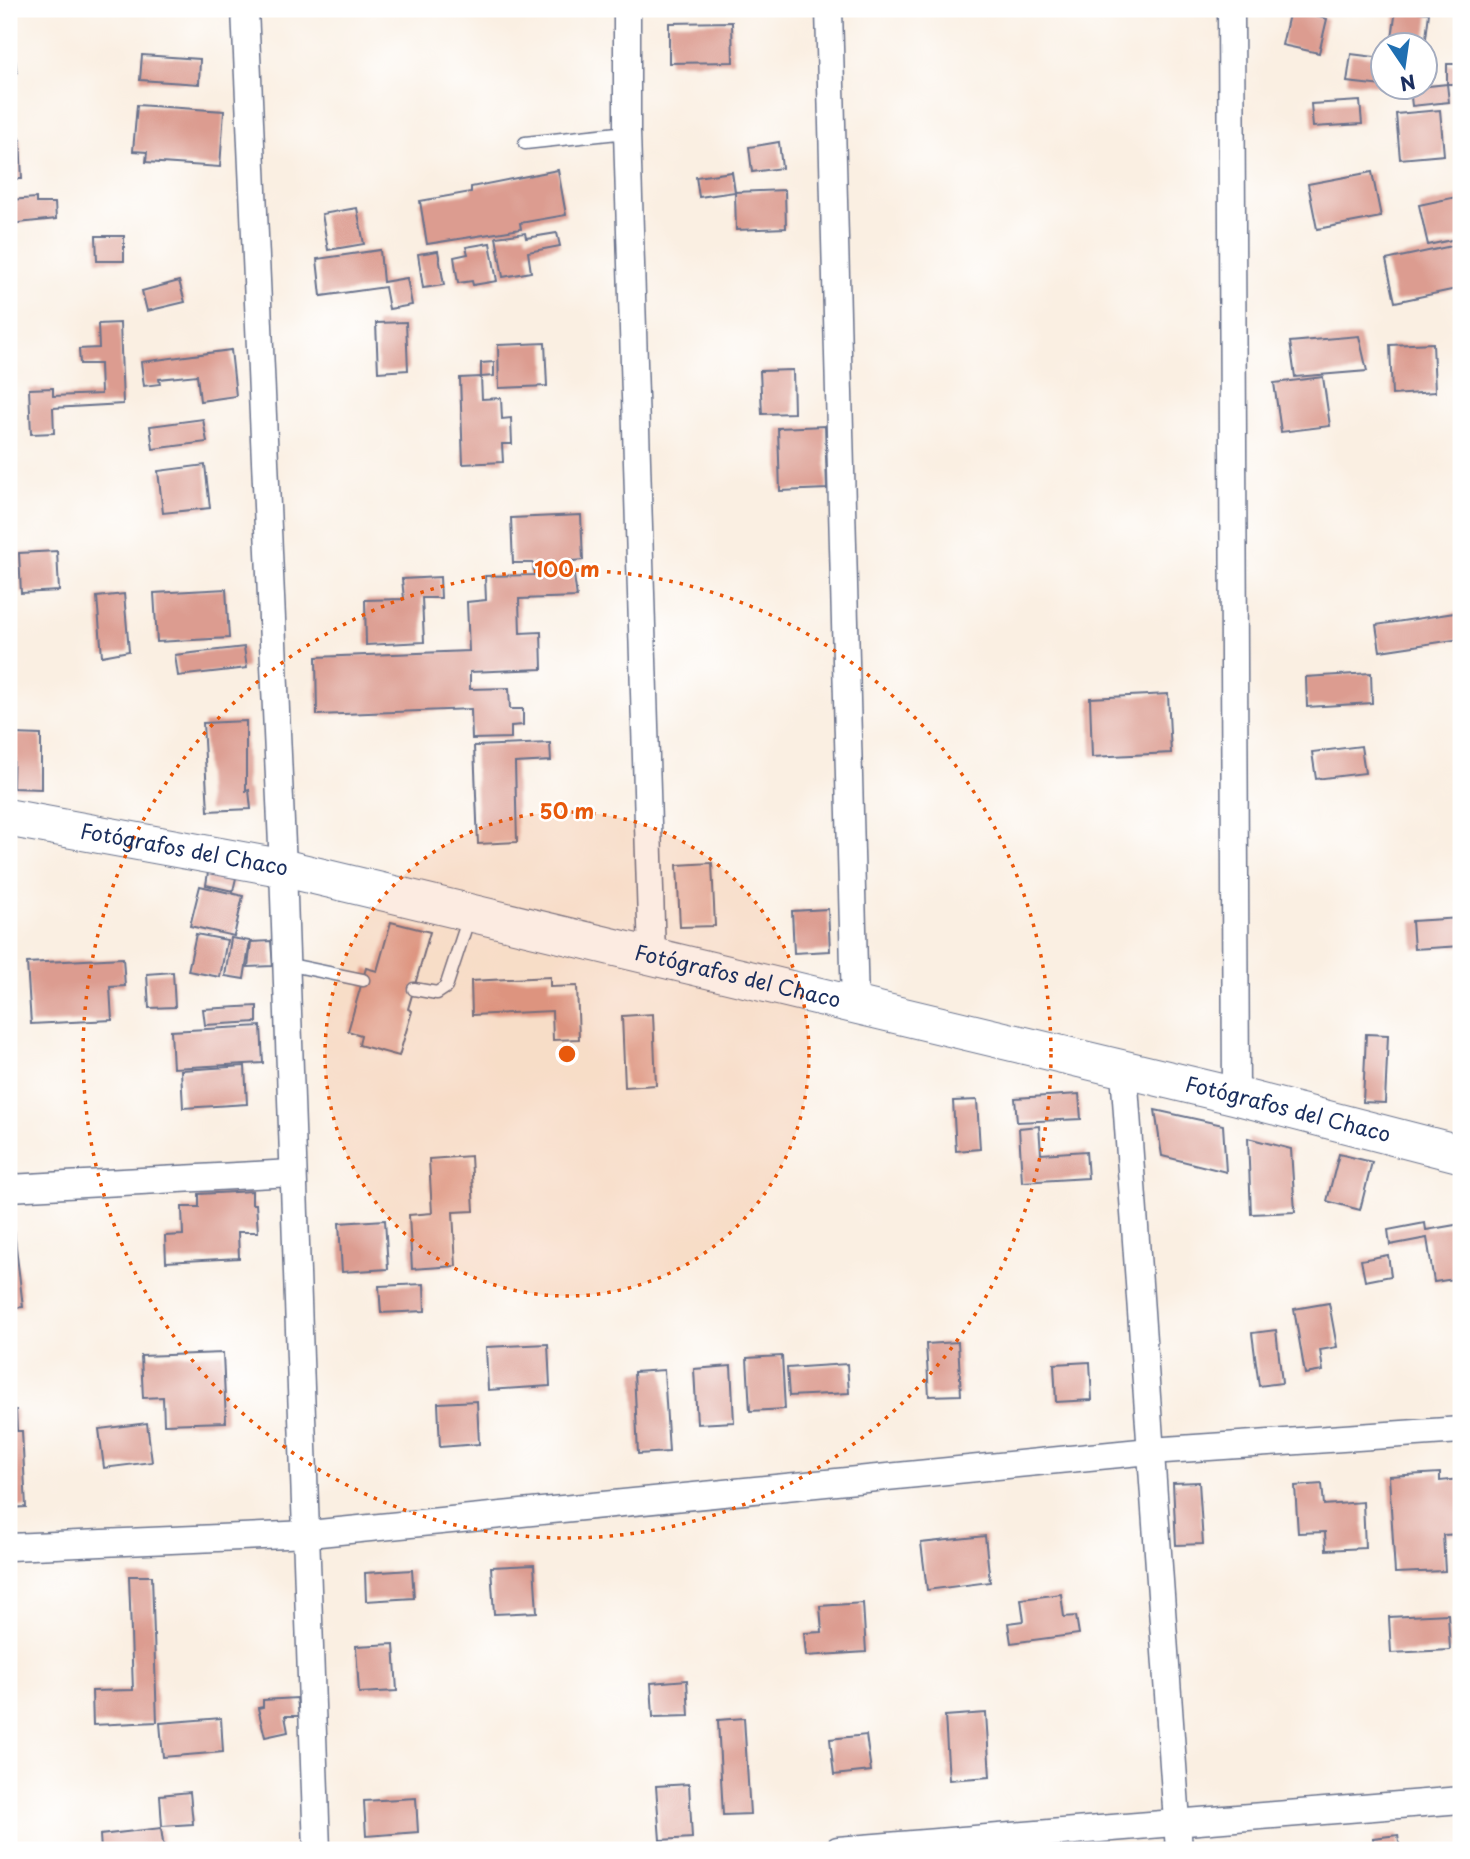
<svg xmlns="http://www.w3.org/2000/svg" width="1470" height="1859" viewBox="0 0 1470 1859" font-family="'Playpen Sans',sans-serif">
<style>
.building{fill:#dc9c90}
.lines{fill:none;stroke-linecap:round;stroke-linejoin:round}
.lane-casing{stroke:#69728c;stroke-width:15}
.street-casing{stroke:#69728c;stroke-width:29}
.secondary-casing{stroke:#69728c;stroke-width:39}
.lane{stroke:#fff;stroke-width:12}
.street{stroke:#fff;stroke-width:26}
.secondary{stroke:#fff;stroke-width:37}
.ring{fill:none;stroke:#e8590c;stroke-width:3.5;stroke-dasharray:3.5 7}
.labels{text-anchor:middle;stroke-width:5;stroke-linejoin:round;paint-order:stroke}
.street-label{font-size:21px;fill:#1b2f5e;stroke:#fff}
.centre{fill:#e8590c;stroke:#fff;stroke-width:3.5}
.ring-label{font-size:21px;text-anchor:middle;font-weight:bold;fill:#e8590c;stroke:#fff;stroke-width:5;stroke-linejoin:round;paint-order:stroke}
</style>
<rect width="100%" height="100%" fill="#fff"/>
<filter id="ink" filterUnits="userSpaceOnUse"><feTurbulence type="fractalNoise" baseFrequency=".0143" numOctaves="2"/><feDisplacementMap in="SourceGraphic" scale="14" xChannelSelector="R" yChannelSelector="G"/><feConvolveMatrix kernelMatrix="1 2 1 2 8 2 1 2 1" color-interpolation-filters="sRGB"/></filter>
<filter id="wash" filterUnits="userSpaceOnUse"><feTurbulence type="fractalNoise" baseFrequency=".00686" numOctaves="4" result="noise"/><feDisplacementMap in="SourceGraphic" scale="28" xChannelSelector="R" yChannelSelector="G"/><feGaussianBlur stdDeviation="1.57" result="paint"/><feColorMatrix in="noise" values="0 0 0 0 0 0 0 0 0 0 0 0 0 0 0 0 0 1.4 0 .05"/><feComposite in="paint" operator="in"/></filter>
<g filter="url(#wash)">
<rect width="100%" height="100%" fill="#faefe2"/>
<g id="blocks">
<g class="building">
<polygon points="1396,9 1429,13 1425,46 1391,46"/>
<polygon points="1290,10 1327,19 1319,53 1282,45"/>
<polygon points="732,22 733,62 669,63 669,23"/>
<polygon points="13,46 17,73 9,74 9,47"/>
<polygon points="1351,54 1382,58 1382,86 1347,82"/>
<polygon points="142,55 200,59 199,84 140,80"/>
<polygon points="1447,64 1461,64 1461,84 1447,84 1449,102 1412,106 1410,88 1447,84"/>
<polygon points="1360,101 1362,124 1313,127 1311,104"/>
<polygon points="137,105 224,111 220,167 146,162 147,152 133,151"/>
<polygon points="1440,110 1444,155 1400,159 1396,114"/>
<polygon points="9,138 20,138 22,179 9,179"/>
<polygon points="779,142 782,168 752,172 749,147"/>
<polygon points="558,170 566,215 520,223 521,229 427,244 420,201 471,192 471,187"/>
<polygon points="732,172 735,192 699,197 696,177"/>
<polygon points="1372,172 1381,217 1317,229 1308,184"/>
<polygon points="785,190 786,228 736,230 735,192"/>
<polygon points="1461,196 1461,238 1428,245 1419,205"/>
<polygon points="36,198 36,203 55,203 56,219 9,224 9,200"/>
<polygon points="357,208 364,244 328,250 322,214"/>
<polygon points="525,233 526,238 557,233 560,246 528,252 531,272 503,277 496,237"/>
<polygon points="96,236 124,236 124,261 97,261"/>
<polygon points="490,243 497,281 473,285 472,281 458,283 454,257 468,254 466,247"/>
<polygon points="1461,244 1461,288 1395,302 1386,260"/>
<polygon points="380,250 383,282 407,278 412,305 389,309 385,287 321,296 317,259"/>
<polygon points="438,251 444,285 423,288 418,254"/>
<polygon points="179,281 185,302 147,311 142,291"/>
<polygon points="406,322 408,370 378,372 376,323"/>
<polygon points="120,323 123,404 53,408 54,433 31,434 29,389 53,388 53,396 101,394 100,364 80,364 79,349 99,348 98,324"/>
<polygon points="1359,336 1367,371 1295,377 1290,342"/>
<polygon points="545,343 547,386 499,388 498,345"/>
<polygon points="1433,343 1435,392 1392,395 1390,345"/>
<polygon points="231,350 236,396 200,401 197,375 159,379 160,384 144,386 141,362"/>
<polygon points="494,362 494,376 481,377 481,363"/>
<polygon points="793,370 794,413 762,414 760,371"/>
<polygon points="481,377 482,399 501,398 502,419 511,418 512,444 502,444 503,462 463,464 460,378"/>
<polygon points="1323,377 1330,426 1281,432 1274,383"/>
<polygon points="203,419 207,442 153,449 150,426"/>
<polygon points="825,426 827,489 780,491 778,428"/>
<polygon points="205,465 210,508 163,513 158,471"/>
<polygon points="581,515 583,560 572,561 577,597 519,599 520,633 541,632 542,669 470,672 470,689 509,688 510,709 523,709 523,725 511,726 511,738 472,739 471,709 317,715 316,657 469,651 467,602 486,600 485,576 534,575 533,563 513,563 511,518"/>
<polygon points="57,551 59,591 21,593 19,553"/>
<polygon points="440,577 441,598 422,598 424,642 366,645 365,600 404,599 402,579"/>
<polygon points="226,589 229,638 157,642 154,593"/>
<polygon points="124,594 129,651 102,656 97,597"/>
<polygon points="1461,612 1461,639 1380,651 1376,625"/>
<polygon points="244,647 247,668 178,676 175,655"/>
<polygon points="1371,673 1372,703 1307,707 1306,677"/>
<polygon points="1168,694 1171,753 1092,757 1090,698"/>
<polygon points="246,721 246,791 249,790 251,809 208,811 203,723"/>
<polygon points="14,734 41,735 41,789 13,788"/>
<polygon points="550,743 551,761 515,763 517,842 478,844 474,746"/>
<polygon points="1361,746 1365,773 1316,779 1312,752"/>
<polygon points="712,863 715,926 680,927 677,865"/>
<polygon points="208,872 236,878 233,891 206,885"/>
<polygon points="200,886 243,896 234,936 190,926"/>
<polygon points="828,909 830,951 794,953 792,911"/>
<polygon points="1461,918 1461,946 1414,949 1412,921"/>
<polygon points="391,922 430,932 408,1009 412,1011 399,1056 359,1045 361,1035 348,1031 366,968 377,971"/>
<polygon points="196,934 227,940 220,977 188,971"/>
<polygon points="231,938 250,941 244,979 225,976"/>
<polygon points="271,941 273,966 248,967 251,942"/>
<polygon points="123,958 125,986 110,987 112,1020 31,1024 27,963"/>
<polygon points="173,972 175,1007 149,1008 147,974"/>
<polygon points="550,977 550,987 577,986 579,1039 553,1040 552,1011 472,1015 471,981"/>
<polygon points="257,1006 257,1022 205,1025 203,1009"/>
<polygon points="653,1014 656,1085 625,1087 622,1016"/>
<polygon points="261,1026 263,1063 173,1068 171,1031"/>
<polygon points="1366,1034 1388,1035 1385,1103 1363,1102"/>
<polygon points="245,1066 247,1104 183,1108 181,1070"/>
<polygon points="1079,1094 1081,1119 1017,1122 1015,1098"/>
<polygon points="977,1100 980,1149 956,1151 953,1101"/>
<polygon points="1155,1110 1223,1125 1226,1172 1162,1156"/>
<polygon points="1039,1126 1041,1154 1086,1151 1088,1178 1022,1182 1019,1128"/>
<polygon points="1248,1138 1291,1149 1295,1212 1251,1214"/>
<polygon points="1339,1154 1372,1162 1360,1210 1327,1201"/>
<polygon points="471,1156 474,1211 453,1212 456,1266 412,1269 409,1215 432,1213 429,1159"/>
<polygon points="252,1191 252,1204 256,1204 258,1232 238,1232 239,1258 166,1262 165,1236 183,1235 182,1207 199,1207 199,1194"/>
<polygon points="385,1220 388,1269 342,1272 339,1223"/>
<polygon points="1425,1223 1426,1230 1461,1224 1461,1278 1434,1282 1427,1238 1390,1245 1388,1230"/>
<polygon points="14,1230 23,1307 9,1308 9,1231"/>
<polygon points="1388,1255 1391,1276 1365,1281 1361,1260"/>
<polygon points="424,1284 425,1311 381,1313 379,1286"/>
<polygon points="1329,1303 1337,1347 1320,1350 1323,1371 1305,1374 1294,1309"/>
<polygon points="1276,1330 1282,1383 1259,1386 1252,1333"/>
<polygon points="958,1342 961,1395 929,1396 926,1344"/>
<polygon points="548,1344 550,1386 488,1390 486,1347"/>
<polygon points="223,1353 226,1422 164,1424 163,1397 143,1398 141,1356"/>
<polygon points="782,1356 785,1409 750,1411 747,1358"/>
<polygon points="1090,1362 1092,1400 1056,1402 1054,1364"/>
<polygon points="847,1364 849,1393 789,1396 787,1368"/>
<polygon points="731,1366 734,1422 697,1424 694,1369"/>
<polygon points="664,1370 669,1452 638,1454 634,1372"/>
<polygon points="477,1401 479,1444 440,1447 438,1403"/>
<polygon points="9,1410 16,1410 17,1431 22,1431 26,1507 9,1508"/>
<polygon points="147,1423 152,1462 104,1468 99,1429"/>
<polygon points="1440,1473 1440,1481 1461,1479 1461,1534 1443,1535 1445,1571 1395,1573 1389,1476"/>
<polygon points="1199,1482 1203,1544 1176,1545 1173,1483"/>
<polygon points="1322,1484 1324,1505 1363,1502 1365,1548 1326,1550 1325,1532 1298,1533 1295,1486"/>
<polygon points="985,1536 990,1582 927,1590 921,1543"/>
<polygon points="534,1565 537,1612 494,1614 491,1567"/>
<polygon points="412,1570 414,1598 366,1601 365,1573"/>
<polygon points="129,1576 152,1576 157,1722 93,1725 92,1691 133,1690"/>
<polygon points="1061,1594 1064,1617 1076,1616 1079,1634 1011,1643 1008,1623 1024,1621 1021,1599"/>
<polygon points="863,1603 866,1652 806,1656 804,1633 822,1632 820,1606"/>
<polygon points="1448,1614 1450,1650 1391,1653 1389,1617"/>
<polygon points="394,1644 397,1691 359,1693 356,1646"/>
<polygon points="687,1680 689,1716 653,1717 651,1683"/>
<polygon points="297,1698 299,1716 285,1716 288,1732 265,1737 258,1708 263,1707 263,1700"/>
<polygon points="986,1713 990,1777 949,1780 945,1716"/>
<polygon points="221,1718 223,1752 163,1757 160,1723"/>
<polygon points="744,1718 750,1814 723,1815 718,1720"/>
<polygon points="866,1735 871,1771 834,1775 830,1739"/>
<polygon points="689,1784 692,1838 660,1840 656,1786"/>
<polygon points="190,1792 193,1824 162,1826 160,1795"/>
<polygon points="416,1798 418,1832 366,1836 364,1801"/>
<polygon points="161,1828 164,1850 101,1850 100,1835"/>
<polygon points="1398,1835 1400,1850 1374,1850 1373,1838"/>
</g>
</g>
</g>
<g filter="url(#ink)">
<use href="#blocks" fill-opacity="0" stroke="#69728c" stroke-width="2"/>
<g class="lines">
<defs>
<g id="lane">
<polyline points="525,143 627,132"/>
<polyline points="286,964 363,980"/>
<polyline points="414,989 437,993 446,987 469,917"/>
</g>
<g id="street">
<polyline points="245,9 283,868 317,1850"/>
<polyline points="627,9 627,132 652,956"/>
<polyline points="829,9 855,1006"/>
<polyline points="1231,9 1236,1096"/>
<polyline points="1124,1071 1179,1850"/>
<polyline points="9,1188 292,1173"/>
<polyline points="9,1547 309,1534 1150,1451 1461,1430"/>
<polyline points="838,1850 1461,1800"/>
</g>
<g id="secondary">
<path id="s1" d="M 9,818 L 283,868 L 1236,1096 L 1461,1154"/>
</g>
</defs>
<use href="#lane" class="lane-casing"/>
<use href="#street" class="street-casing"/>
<use href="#secondary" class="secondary-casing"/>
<use href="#lane" class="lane"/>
<use href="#street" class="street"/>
<use href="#secondary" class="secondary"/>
</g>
</g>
<circle cx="567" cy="1054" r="242" fill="#e8590c" fill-opacity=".12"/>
<g class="ring">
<circle cx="567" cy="1054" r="242"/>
<circle cx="567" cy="1054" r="484"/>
</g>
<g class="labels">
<g class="street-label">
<text dy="7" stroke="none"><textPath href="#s1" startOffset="178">Fotógrafos del Chaco</textPath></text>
<text dy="7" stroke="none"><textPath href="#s1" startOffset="746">Fotógrafos del Chaco</textPath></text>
<text dy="7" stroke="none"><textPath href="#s1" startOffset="1312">Fotógrafos del Chaco</textPath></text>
</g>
</g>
<circle cx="567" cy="1054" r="10" class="centre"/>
<g class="ring-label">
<text x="567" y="577">100 m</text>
<text x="567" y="819">50 m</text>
</g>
<rect width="1470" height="1859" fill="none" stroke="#fff" stroke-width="35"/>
<g transform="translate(1404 66) rotate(167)"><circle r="33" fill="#ffffff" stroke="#a4acbf" stroke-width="2"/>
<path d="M0-5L12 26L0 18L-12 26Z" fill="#1f6fb2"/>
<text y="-10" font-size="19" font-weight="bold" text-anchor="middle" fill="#1b2f5e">N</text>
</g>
</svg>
